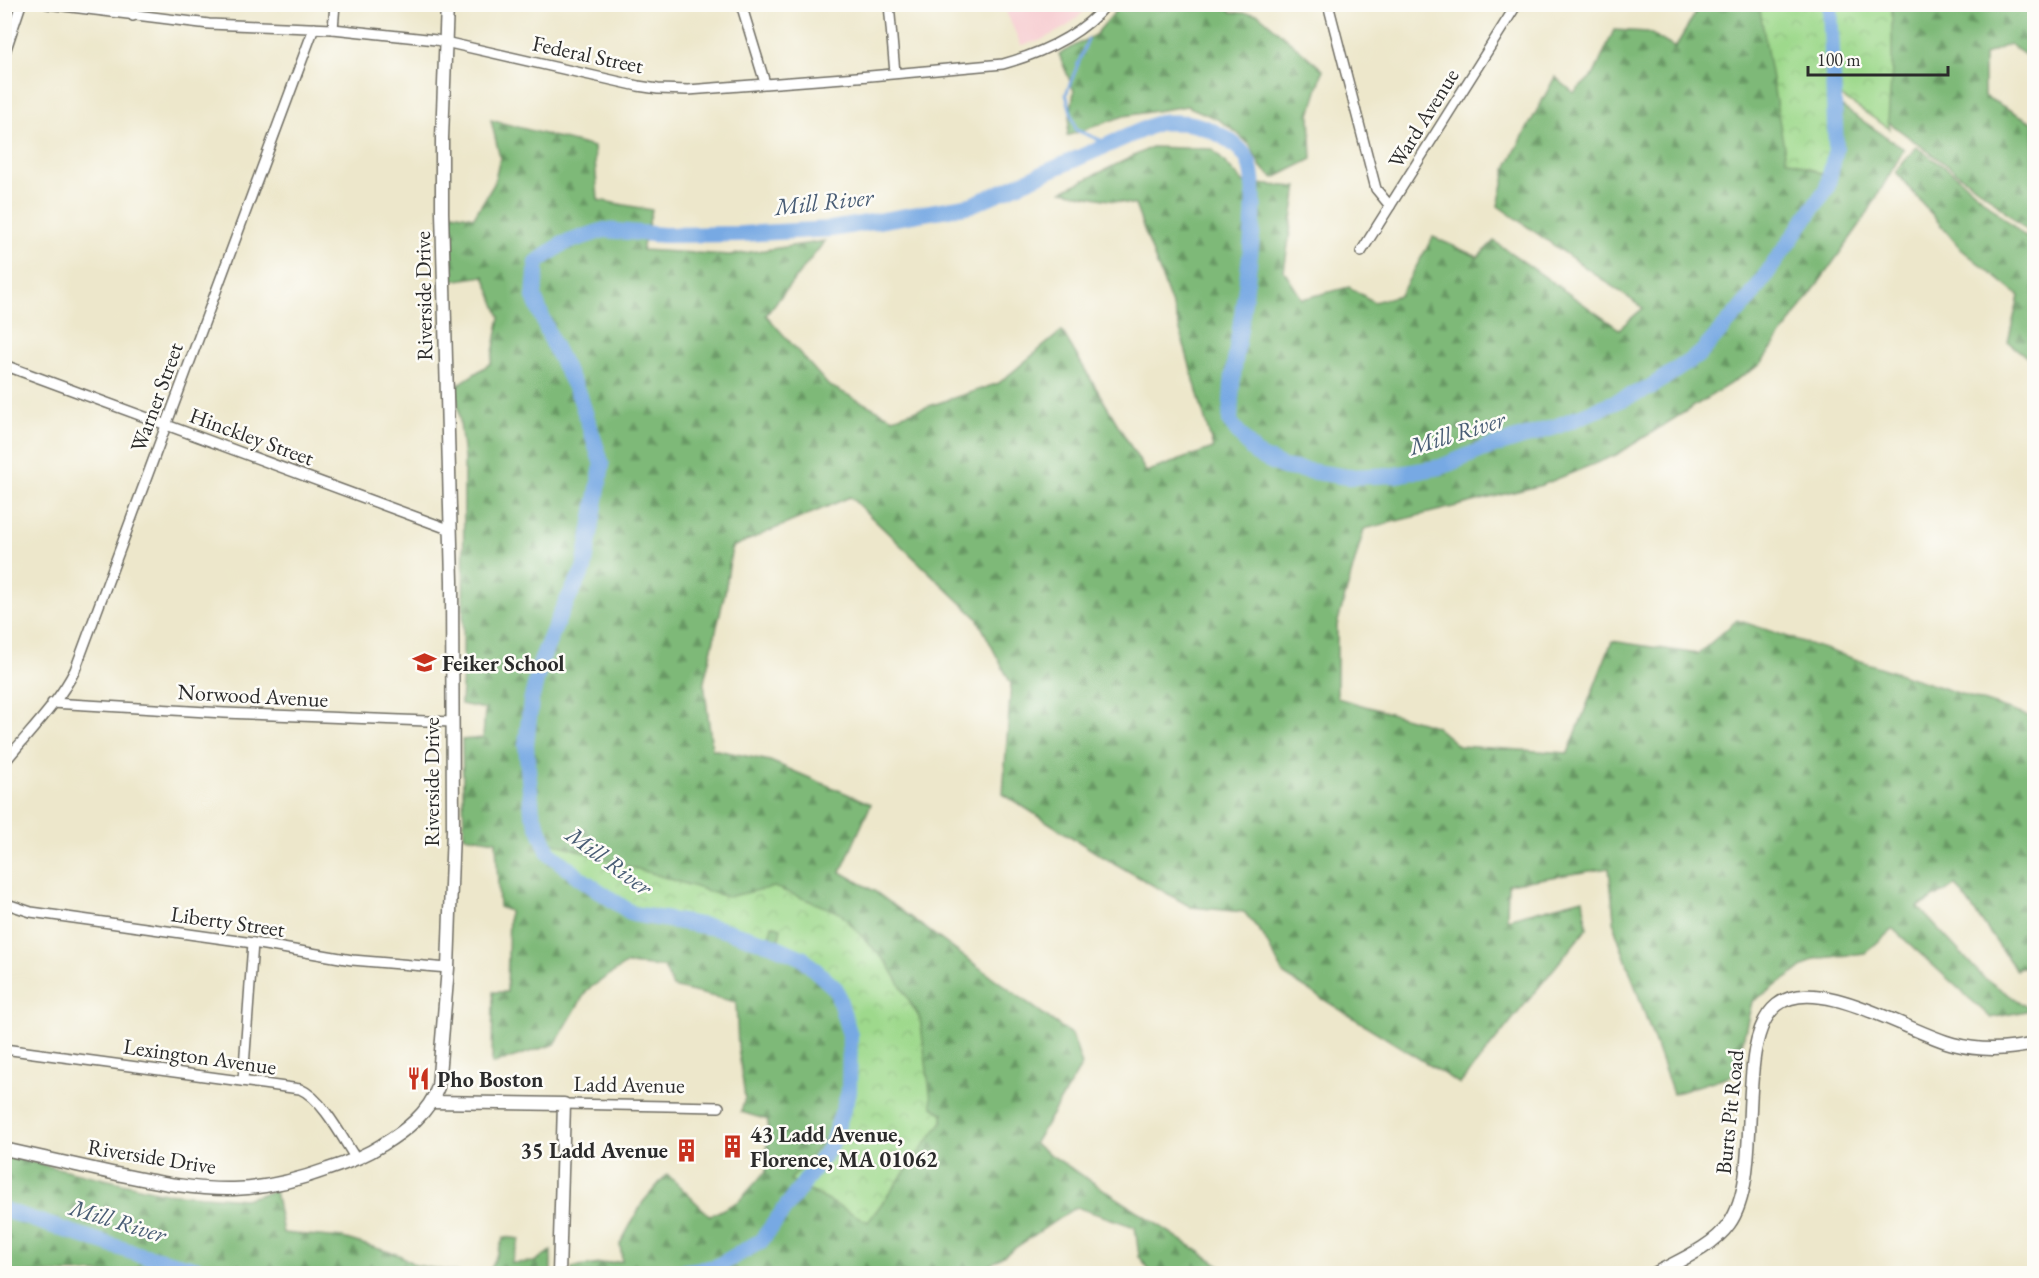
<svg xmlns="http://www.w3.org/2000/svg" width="2039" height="1278" viewBox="0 0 2039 1278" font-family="'EB Garamond',serif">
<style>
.built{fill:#f7cfd3}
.forest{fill:url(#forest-firs);stroke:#547252;stroke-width:1.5}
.park{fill:url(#park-crowns);stroke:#64825c;stroke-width:1.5}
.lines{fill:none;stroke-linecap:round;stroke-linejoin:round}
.stream{stroke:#77a9e3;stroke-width:3}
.river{stroke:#77a9e3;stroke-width:16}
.street-casing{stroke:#6f6d63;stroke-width:12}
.secondary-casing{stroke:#6f6d63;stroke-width:15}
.street{stroke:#fff;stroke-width:9}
.secondary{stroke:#fff;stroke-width:12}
.labels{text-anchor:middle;stroke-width:5;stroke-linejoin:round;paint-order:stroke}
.street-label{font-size:22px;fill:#2b2b2b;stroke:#fdfcf7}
.poi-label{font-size:22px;font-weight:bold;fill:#2b2b2b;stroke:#fdfcf7;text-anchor:start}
.water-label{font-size:24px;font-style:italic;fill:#495d75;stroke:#fdfcf7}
</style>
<defs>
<pattern id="forest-firs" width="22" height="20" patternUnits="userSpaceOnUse" patternTransform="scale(1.5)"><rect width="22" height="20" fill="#7eb978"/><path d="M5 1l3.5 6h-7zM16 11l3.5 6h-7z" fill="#679763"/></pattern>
<pattern id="park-crowns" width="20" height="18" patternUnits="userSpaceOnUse" patternTransform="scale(1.5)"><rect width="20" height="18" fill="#9ed98c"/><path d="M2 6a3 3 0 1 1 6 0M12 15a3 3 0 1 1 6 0" fill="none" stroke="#88ba79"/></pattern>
</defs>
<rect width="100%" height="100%" fill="#fdfcf7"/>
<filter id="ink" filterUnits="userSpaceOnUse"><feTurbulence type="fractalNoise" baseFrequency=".0167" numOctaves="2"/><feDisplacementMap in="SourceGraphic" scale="12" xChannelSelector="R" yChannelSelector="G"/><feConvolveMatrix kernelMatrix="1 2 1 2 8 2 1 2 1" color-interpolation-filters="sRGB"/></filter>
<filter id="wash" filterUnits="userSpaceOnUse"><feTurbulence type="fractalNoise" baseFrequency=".008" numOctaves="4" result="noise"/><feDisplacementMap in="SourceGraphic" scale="24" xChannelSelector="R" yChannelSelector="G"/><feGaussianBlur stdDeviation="1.35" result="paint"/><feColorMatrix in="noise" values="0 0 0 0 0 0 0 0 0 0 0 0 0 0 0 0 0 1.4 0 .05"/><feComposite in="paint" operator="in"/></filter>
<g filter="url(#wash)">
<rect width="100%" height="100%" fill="#ede7cb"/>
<polygon class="built" points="1003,5 1092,5 1066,27 1039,41 1021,45"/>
<g class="forest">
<polygon points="1121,5 1227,5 1231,12 1258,14 1323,70 1310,115 1312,159 1274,178 1261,167 1250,145 1237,133 1219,120 1187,106 1124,116 1067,136 1074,91 1059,54 1095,35"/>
<polygon points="1684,5 1801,5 1807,83 1904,149 1864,219 1760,365 1616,455 1542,485 1364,529 1337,625 1337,698 1435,726 1459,746 1568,753 1612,641 1698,654 1737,620 2034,718 2034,963 2016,970 1956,885 1918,907 1983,977 2031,1010 1991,1018 1893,929 1865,953 1815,959 1752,1002 1735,1074 1673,1094 1615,929 1609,868 1508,884 1507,919 1583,899 1587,928 1460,1084 1284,975 1263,935 1244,912 1191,907 1100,855 1003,794 1011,684 977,618 850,497 732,547 725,592 704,682 712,749 770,761 871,804 841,872 874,891 1072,1035 1082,1065 1034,1144 1232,1273 1151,1273 1139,1256 1135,1227 1076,1207 990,1265 1004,1273 572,1273 572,1268 622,1261 620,1244 643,1202 667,1174 710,1216 739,1201 766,1171 768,1120 741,1112 745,1098 738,1047 736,1002 673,987 664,967 626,964 587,990 555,1044 492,1064 493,992 507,992 509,911 499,907 496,841 464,836 462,740 483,738 485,709 461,704 463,670 464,459 456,386 491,363 500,317 484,276 451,281 452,213 474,217 494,184 500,158 491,120 594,147 598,200 652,210 642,250 731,255 825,241 766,315 828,385 893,418 999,383 1062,331 1146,472 1213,448 1176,316 1135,205 1062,191 1152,147 1212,149 1244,183 1297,187 1284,271 1302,299 1349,287 1374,302 1400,295 1433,237 1478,257 1494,241 1619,329 1643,308 1498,206 1507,166 1555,77 1574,93 1594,74 1614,30 1648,32 1675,48 1695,14"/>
<polygon points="1841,5 2034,5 2034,61 2009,44 1984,55 1984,96 2034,123 2034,237 1992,199 1863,103"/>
<polygon points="1916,147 1956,175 2021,233 2034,243 2034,363 2008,342 2019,296 1961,249 1896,172"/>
<polygon points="5,1156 165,1193 244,1199 275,1191 283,1233 343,1238 399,1255 415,1265 461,1273 5,1273"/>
<polygon points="504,1237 520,1239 511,1263 534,1262 551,1251 551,1273 489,1273"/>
</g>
<g class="park">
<path d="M 1759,5 L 1892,5 L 1892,68 L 1888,120 L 1890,129 L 1833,91 C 1834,120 1841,149 1833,178 L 1786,159 Z"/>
<path d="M 535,837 L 721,895 L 727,897 L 774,887 L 840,913 L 888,964 L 920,1019 L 932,1107 L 943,1113 L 943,1120 L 868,1222 L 790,1180 C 842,1124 871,1081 835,1005 C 819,970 818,958 778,945 L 781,928 L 772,925 L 768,942 C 739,936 711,928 683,920 C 641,909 588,896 555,867 C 546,858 539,848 535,837 Z"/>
</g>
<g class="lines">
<polyline class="stream" points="1088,39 1066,94 1076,130 1110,144"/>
<g class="river">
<polyline points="4,1210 138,1254 218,1274"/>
<path d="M 668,1274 L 716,1267 L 761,1241 L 831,1146 L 849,1092 L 850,1035 L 836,989 L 802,958 L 770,944 L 717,928 L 633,914 L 580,878 L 549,853 L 532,812 L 526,745 L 531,701 L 542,658 L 563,608 L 584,569 L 602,465 L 580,397 L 553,344 L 534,297 L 537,262 L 562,244 L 604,230 L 664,235 L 742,234 L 831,229 L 971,205 L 1160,122 C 1169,123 1178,122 1187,123 C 1207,126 1235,140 1246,157 C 1267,191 1238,332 1233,376 C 1231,391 1231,407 1230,422 L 1256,454 L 1283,467 L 1348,477 L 1395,475 L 1441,467 L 1484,449 L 1555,427 L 1649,388 L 1700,354 L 1749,299 L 1827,188 L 1836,149 L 1830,4"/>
</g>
</g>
</g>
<g filter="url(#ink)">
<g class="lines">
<defs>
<g id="street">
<path d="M 47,4 L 209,24 L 333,29 L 436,40 L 638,86 L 658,89 L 688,90 L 870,76 L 1003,64 C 1042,53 1081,36 1107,4"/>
<polyline points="125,4 133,16"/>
<polyline points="741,4 765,83"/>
<polyline points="889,4 895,73"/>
<polyline points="1328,4 1376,189 1390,206"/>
<polyline points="333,29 335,4"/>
<polyline points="4,55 21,4"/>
<polyline points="1361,252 1517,4"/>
<polyline points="4,365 451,530"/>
<polyline points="52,703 224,713 452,722"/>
<path d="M 4,763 C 28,733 58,704 75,670 L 314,28"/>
<polyline points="4,903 31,912 253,943 352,960 448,968"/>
<path d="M 4,1049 L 300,1089 C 322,1098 343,1139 356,1159"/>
<polyline points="243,1081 253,943"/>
<polyline points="564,1104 719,1107"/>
</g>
<g id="secondary">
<polyline points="431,1102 564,1104 559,1274"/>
<path d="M 4,1149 C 40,1157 76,1165 112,1173 C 152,1181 193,1190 234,1189 C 266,1188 298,1180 328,1169 C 347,1163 365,1156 382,1145 C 405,1131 429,1113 438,1087 L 448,968 L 453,830 L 452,581 L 442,212 L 442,138 L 447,4"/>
<path d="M 1654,1274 C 1678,1261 1713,1247 1729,1224 C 1766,1173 1732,1041 1777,1005 C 1817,973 1910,1033 1953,1044 C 1980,1051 2008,1050 2034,1044"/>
</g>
</defs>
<use href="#street" class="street-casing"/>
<use href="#secondary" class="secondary-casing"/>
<use href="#street" class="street"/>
<use href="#secondary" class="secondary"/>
</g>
</g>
<defs>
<symbol id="school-bare" viewBox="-9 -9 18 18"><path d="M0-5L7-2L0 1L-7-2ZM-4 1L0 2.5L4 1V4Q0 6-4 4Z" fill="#c8321e" stroke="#fdfcf7" stroke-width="2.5" paint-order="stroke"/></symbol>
<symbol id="restaurant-bare" viewBox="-9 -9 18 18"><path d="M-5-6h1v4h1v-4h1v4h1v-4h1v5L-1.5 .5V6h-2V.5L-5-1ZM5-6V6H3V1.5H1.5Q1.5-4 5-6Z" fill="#c8321e" stroke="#fdfcf7" stroke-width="2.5" paint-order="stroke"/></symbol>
<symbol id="building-bare" viewBox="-9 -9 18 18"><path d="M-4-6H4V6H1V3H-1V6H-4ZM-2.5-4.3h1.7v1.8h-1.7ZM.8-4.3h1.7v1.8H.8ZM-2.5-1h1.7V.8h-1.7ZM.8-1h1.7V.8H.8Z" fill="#c8321e" stroke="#fdfcf7" stroke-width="2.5" paint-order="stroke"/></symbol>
</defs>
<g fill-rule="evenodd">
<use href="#school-bare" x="408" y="646" width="33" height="33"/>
<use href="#restaurant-bare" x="402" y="1062" width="33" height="33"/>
<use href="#building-bare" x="716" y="1130" width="33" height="33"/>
<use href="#building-bare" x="670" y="1134" width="33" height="33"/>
</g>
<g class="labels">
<g class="street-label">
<text transform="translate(588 54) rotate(12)" y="8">Federal Street</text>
<text transform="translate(1423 118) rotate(-58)" y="8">Ward Avenue</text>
<text transform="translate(423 296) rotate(-91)" y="8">Riverside Drive</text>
<text transform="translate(156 397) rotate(-70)" y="8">Warner Street</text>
<text transform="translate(252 436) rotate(20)" y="8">Hinckley Street</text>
<text transform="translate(253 695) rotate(3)" y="8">Norwood Avenue</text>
<text transform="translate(431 782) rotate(-90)" y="8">Riverside Drive</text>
<text transform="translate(228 921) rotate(8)" y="8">Liberty Street</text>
<text transform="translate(200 1056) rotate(8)" y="8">Lexington Avenue</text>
<text transform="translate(629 1084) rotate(1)" y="8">Ladd Avenue</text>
<text transform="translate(1729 1112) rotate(-84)" y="8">Burts Pit Road</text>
<text transform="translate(152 1156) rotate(9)" y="8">Riverside Drive</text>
</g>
<g class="poi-label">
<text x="442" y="671">Feiker School</text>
<text x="437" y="1087">Pho Boston</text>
<text x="750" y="1142">43 Ladd Avenue,<tspan x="750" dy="25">Florence, MA 01062</tspan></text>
<text x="668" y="1158" text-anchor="end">35 Ladd Avenue</text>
</g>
<g class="water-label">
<text transform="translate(824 202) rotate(-6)" y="8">Mill River</text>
<text transform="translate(1457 433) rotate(-17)" y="8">Mill River</text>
<text transform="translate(609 861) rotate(36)" y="8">Mill River</text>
<text transform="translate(118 1221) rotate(17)" y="8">Mill River</text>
</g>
</g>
<rect width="2039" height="1278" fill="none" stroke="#fdfcf7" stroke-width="24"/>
<path d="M1808 66v9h140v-9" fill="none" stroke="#2b2b2b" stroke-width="3"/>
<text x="1817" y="66" font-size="18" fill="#2b2b2b" stroke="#fdfcf7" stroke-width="4.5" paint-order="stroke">100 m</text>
</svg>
